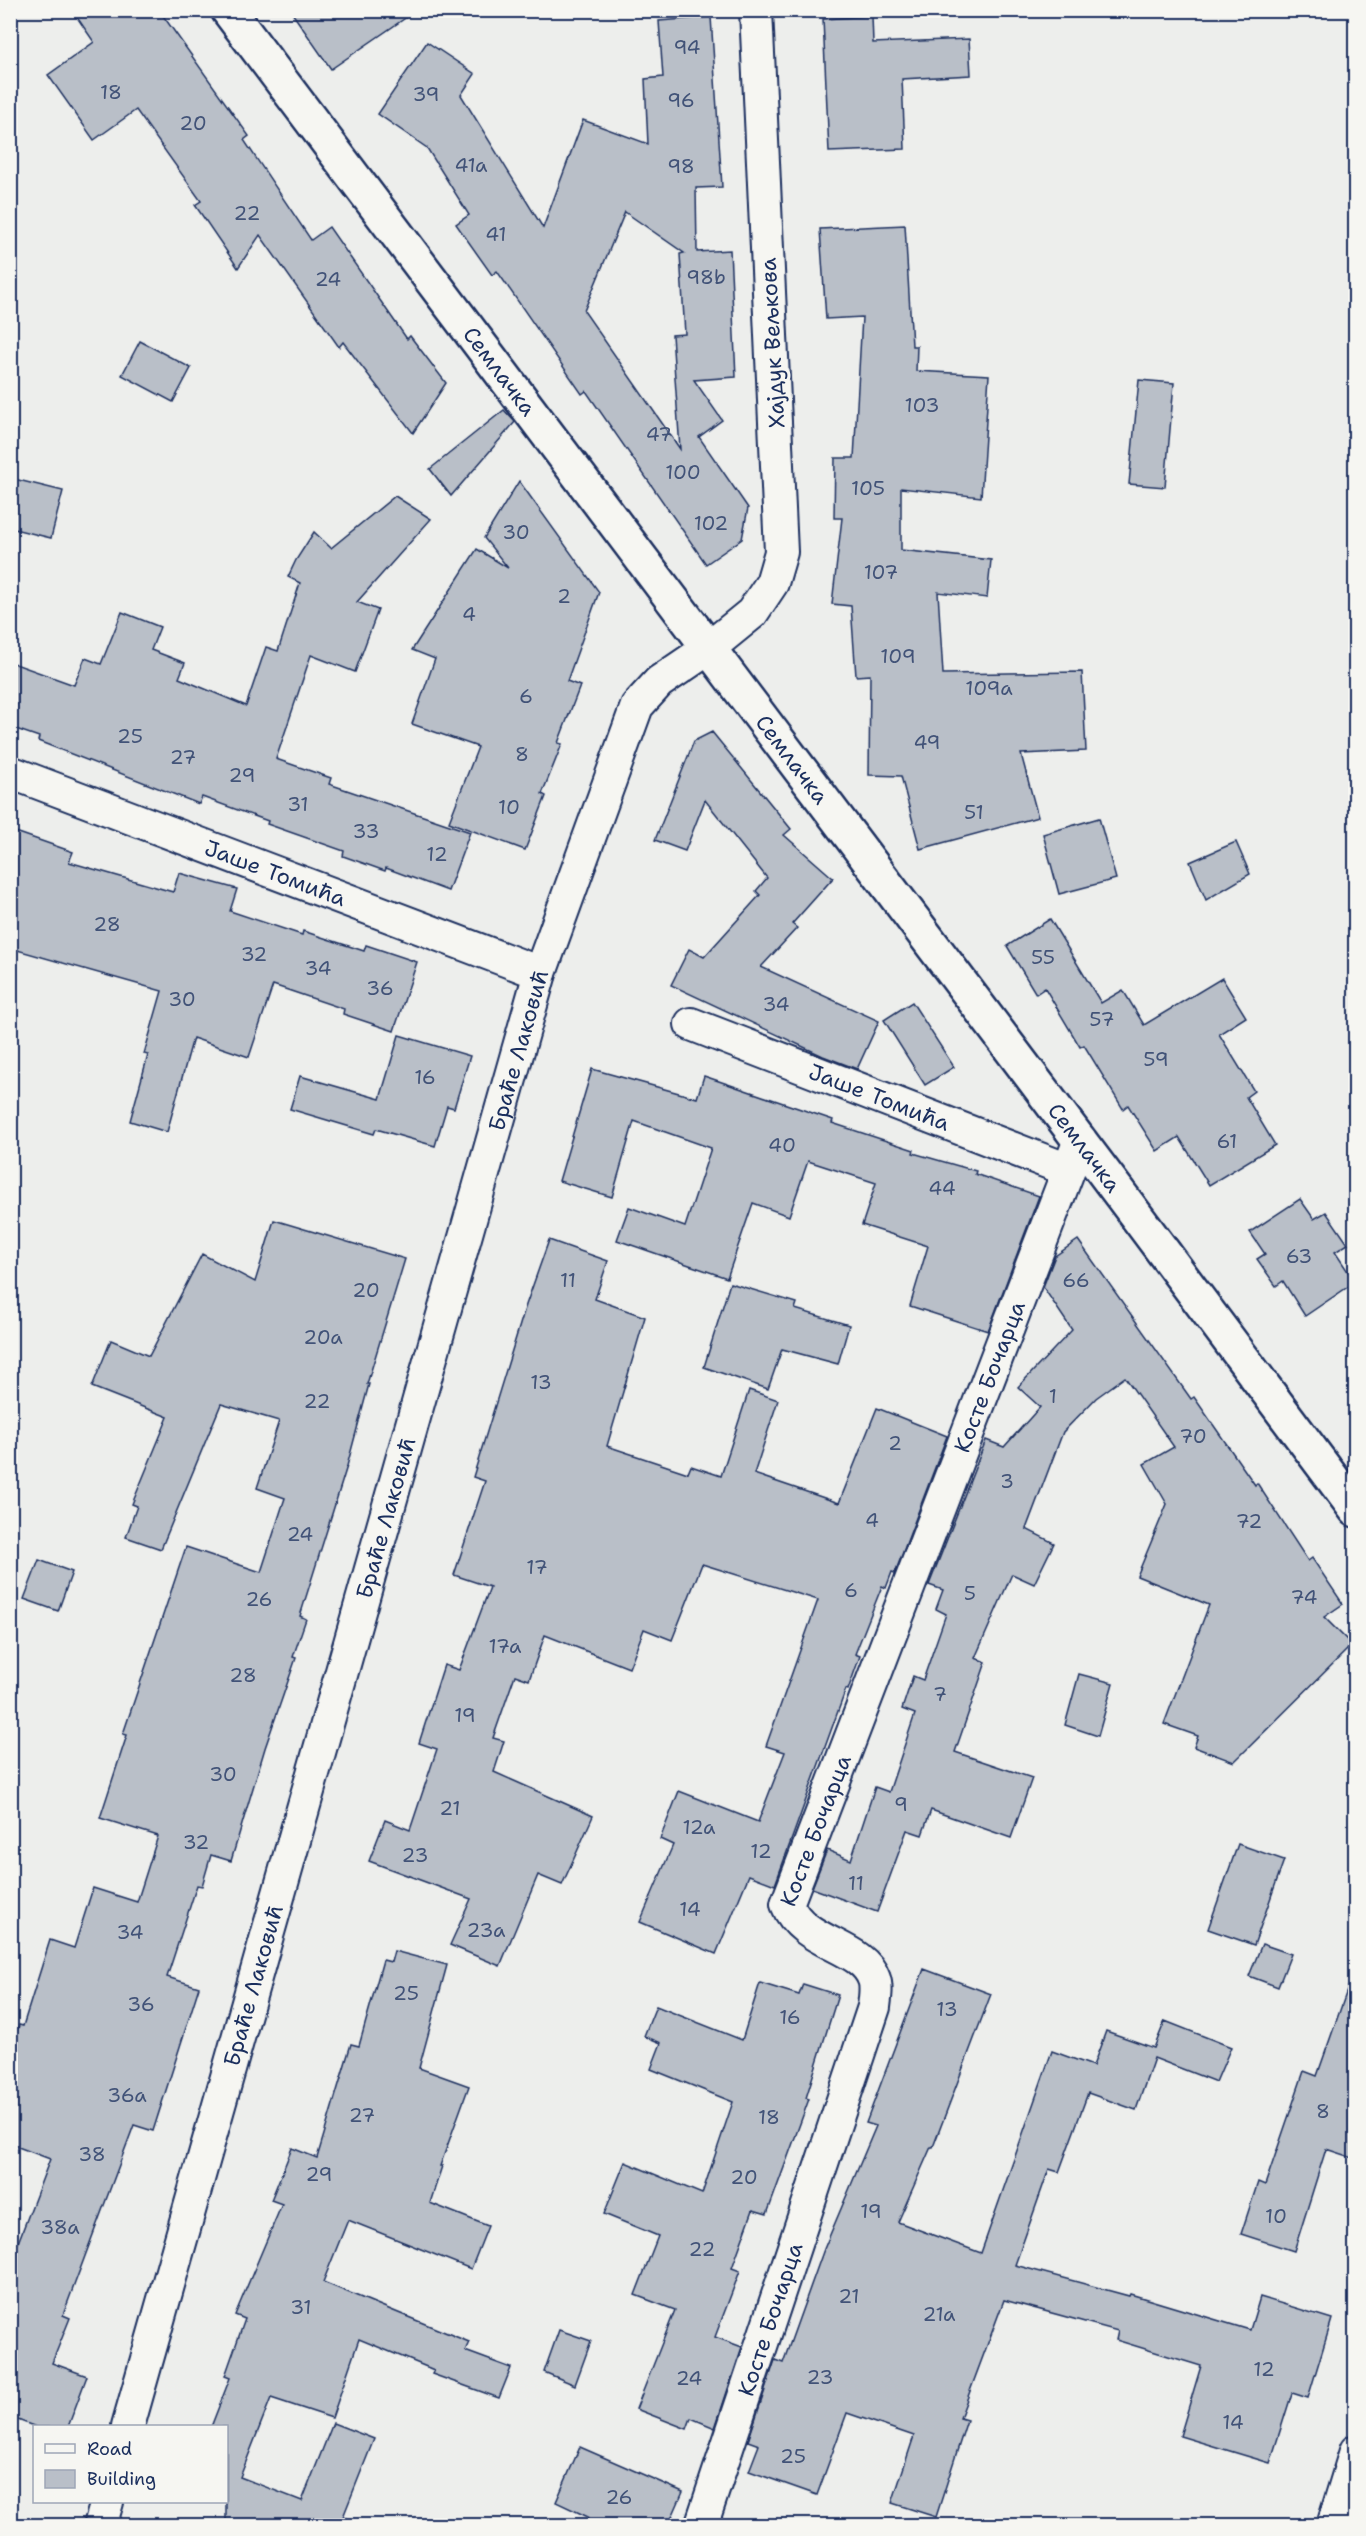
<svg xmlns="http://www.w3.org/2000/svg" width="1366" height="2536" viewBox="0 0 1366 2536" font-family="'Shantell Sans',sans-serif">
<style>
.building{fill:#b9bfc8;stroke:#1b2f5e;stroke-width:1.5;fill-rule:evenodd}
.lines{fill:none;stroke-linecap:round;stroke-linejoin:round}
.minor-casing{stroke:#1b2f5e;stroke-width:36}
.secondary-casing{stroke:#1b2f5e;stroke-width:38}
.minor{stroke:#f6f6f2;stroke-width:32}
.secondary{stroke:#f6f6f2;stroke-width:33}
.labels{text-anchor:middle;stroke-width:6;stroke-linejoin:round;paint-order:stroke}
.number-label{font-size:20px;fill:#425378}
.street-label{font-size:22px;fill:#1b2f5e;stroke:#f6f6f2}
</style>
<rect width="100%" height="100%" fill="#edeeec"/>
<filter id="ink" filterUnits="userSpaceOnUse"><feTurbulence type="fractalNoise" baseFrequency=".0167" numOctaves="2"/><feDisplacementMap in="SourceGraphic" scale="12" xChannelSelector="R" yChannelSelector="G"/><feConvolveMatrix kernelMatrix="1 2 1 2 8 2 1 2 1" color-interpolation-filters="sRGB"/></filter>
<g filter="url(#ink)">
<g class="building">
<polygon points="72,10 159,10 249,136 244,140 311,240 329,227 407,339 410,336 446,383 413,433 343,342 339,347 260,235 238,268 195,205 201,201 136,110 94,140 48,75 94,42"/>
<polygon points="290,10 417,10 331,69"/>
<polygon points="872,16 873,43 969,39 971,75 902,79 905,149 829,152 823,19"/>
<path d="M 711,17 L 722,187 L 696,188 L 697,252 L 730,250 L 736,377 L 694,380 L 722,420 L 699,437 L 748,508 L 742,539 L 706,564 L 586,391 L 582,394 L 497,271 L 492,275 L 456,224 L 469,215 L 427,148 L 378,114 L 427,42 L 475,74 L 461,95 L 543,228 L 583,120 L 648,144 L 645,79 L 663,77 L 659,21 ZM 625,212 L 684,253 L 680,254 L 685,334 L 672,335 L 680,449 L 584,311 Z"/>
<polygon points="905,225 912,346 917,346 916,371 989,375 981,497 901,488 901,550 991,560 987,598 938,592 943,674 1082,672 1086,751 1021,754 1038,817 920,849 901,776 869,775 870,675 856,676 851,606 832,604 842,518 834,518 835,458 854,458 862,317 826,319 820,229"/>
<polygon points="140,341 191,368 173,402 122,375"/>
<polygon points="1139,380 1174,383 1165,487 1129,484"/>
<polygon points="504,410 515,422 451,496 430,469"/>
<polygon points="10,478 63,491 51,538 10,528"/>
<polygon points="519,481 599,592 567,681 580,686 558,743 562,744 542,794 546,796 525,850 449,822 478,747 412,724 435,659 412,650 477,549 508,568 484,538"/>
<polygon points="395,496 431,519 357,602 378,610 355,672 311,655 276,759 331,778 329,784 470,832 448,891 386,868 385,871 343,856 344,851 267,824 268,821 202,797 199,804 38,741 39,737 10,727 10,662 74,685 85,658 101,664 122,612 160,627 151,650 185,663 179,678 246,706 266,647 278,651 300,583 288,577 296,560 314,532 331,548"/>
<polygon points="712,732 791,829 784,835 833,878 792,924 797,928 761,967 879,1021 857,1069 823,1056 671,985 689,949 704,957 760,895 756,891 767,878 705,800 685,851 655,840 694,741"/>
<polygon points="1099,818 1116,879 1059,894 1043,834"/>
<polygon points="10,830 73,852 69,862 173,892 179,873 237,889 230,911 302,935 303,931 364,951 366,945 417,962 394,1031 343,1014 344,1009 273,985 249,1057 193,1038 167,1132 130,1121 148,1055 144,1054 162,991 10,948"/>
<polygon points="1236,842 1250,874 1206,900 1190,862"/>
<polygon points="1050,919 1101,1003 1123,990 1144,1025 1222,978 1246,1017 1219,1034 1254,1091 1246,1097 1275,1145 1209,1185 1179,1137 1157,1151 1128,1105 1123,1109 1084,1045 1080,1047 1045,988 1036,994 1007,946"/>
<polygon points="912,1002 954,1067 925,1085 884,1020"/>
<polygon points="399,1035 470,1056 454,1108 447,1106 435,1146 376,1129 374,1134 290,1109 300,1076 380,1099"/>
<polygon points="592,1069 697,1098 704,1076 833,1120 832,1123 914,1150 913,1153 976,1171 975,1174 1039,1196 988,1331 910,1306 928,1246 862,1225 876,1183 808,1161 789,1216 753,1203 727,1278 617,1240 629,1207 685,1227 711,1148 634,1121 612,1197 559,1181"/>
<polygon points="1300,1199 1314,1219 1326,1212 1348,1244 1335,1252 1355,1282 1305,1316 1283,1281 1276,1286 1257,1259 1265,1254 1250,1232"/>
<polygon points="274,1220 405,1259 367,1384 369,1384 347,1466 300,1616 306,1619 293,1657 296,1658 265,1748 231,1861 211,1855 202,1886 197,1885 167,1977 199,1987 153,2131 134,2125 63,2315 70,2318 52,2363 87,2376 68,2427 36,2427 10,2417 11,2261 50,2159 10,2144 10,2049 19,2025 23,2026 50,1940 74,1948 93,1888 137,1902 158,1836 100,1818 127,1735 123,1734 186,1547 261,1572 285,1498 257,1488 279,1421 221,1404 161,1549 126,1537 137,1506 132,1504 168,1417 92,1387 111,1340 149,1356 202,1254 255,1282"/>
<polygon points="549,1240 608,1261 595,1299 645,1317 607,1446 688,1473 691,1466 721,1476 749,1390 778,1400 754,1474 839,1503 877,1408 947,1436 895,1573 892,1572 886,1588 882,1586 855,1654 860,1656 848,1690 846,1689 775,1885 749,1875 716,1954 640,1922 673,1845 660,1839 679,1791 758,1822 785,1752 766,1746 818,1600 702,1564 672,1640 644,1629 629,1668 545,1635 529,1680 515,1675 493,1738 504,1741 494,1772 593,1816 562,1885 538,1875 500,1966 450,1945 471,1899 369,1861 385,1820 410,1830 437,1749 419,1743 444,1665 459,1670 490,1587 454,1575 485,1481 473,1477 526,1305"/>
<polygon points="1078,1240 1191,1399 1194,1397 1255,1485 1257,1483 1308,1561 1312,1558 1343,1604 1324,1617 1352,1645 1234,1762 1194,1747 1198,1736 1164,1724 1209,1605 1137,1576 1167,1504 1144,1464 1174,1447 1125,1377 1096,1398 1063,1432 1026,1529 1054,1543 1034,1584 1012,1574 975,1658 986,1662 955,1752 1032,1778 1011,1838 931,1810 922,1835 907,1830 877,1912 812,1888 827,1850 851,1860 875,1787 889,1792 915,1714 902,1709 913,1676 923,1680 946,1614 936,1609 943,1590 929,1585 986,1440 1004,1447 1040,1407 1018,1387 1072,1330 1043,1287 1055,1256"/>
<polygon points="730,1283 797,1303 795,1309 849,1325 838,1364 782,1349 768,1389 704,1367"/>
<polygon points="39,1560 72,1572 58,1611 24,1599"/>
<polygon points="1079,1674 1113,1683 1098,1736 1065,1725"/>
<polygon points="1238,1844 1284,1860 1254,1945 1208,1929"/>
<polygon points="1262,1944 1291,1954 1278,1987 1249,1976"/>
<polygon points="394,1951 447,1965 419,2068 469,2086 440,2166 442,2166 430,2203 488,2226 471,2269 348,2220 323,2282 469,2342 465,2351 511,2368 499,2398 432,2374 434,2370 359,2339 332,2418 271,2398 240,2477 302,2501 333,2423 374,2439 343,2517 358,2523 358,2526 226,2526 226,2427 211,2427 230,2378 225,2376 245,2319 235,2315 282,2204 271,2200 292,2148 317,2158 351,2044 359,2046 383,1960 391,1962"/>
<polygon points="924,1969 991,1994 933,2147 931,2147 898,2222 981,2253 1052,2051 1093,2066 1106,2031 1154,2048 1165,2021 1231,2047 1216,2082 1154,2058 1136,2110 1088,2093 1059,2172 1049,2169 1015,2265 1129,2296 1130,2294 1250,2330 1260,2297 1332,2319 1308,2398 1292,2393 1270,2463 1180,2436 1201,2366 1116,2340 1118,2331 1004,2300 960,2418 967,2420 936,2517 892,2503 914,2436 847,2413 817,2495 749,2471 759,2445 748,2441 775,2360 783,2363 824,2249 876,2126 866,2123"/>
<polygon points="1351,1979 1356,1979 1356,2159 1326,2149 1294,2251 1241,2234 1258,2182 1265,2185 1304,2071 1317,2076"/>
<polygon points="760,1983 799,1995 803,1984 838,1995 806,2098 809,2099 767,2214 753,2210 732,2268 740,2271 715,2337 742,2347 715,2428 691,2418 687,2429 636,2409 675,2310 635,2295 658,2236 604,2214 625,2162 702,2194 733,2102 651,2069 661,2043 644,2036 656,2006 742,2040"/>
<polygon points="559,2330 591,2341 575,2385 544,2372"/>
<polygon points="580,2447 683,2492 668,2526 585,2526 588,2517 556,2502"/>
</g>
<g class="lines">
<defs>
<g id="minor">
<path id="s1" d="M 10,772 L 540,973"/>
<path id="s2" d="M 691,1024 L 1068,1170"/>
<path id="s3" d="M 128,2426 L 540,973 L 637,706 L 659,682 L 709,648 L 752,613 L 772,583 L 781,552 L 756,10"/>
<polyline points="100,2526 107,2502"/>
<path id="s4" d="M 701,2526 L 874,2007 C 875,1998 877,1987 874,1979 C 862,1944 803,1945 787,1904 L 1080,1140"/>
<polyline points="1333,2526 1356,2451"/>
</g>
<g id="secondary">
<path id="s5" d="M 228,10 L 1120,1194 L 1356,1510"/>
</g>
</defs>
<use href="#minor" class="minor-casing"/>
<use href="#secondary" class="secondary-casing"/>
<use href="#minor" class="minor"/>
<use href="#secondary" class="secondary"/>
</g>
</g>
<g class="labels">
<g class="number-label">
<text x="687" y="54">94</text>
<text x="111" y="99">18</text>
<text x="426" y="101">39</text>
<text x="681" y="107">96</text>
<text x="193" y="130">20</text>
<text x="471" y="172">41a</text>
<text x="681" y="173">98</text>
<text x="247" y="220">22</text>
<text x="496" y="241">41</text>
<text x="706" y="284">98b</text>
<text x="328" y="286">24</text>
<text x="922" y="412">103</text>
<text x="659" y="441">47</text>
<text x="683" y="479">100</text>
<text x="868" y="495">105</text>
<text x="711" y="530">102</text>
<text x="516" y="539">30</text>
<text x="881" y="579">107</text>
<text x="564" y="603">2</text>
<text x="469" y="621">4</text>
<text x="898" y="663">109</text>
<text x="989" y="695">109a</text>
<text x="526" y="703">6</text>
<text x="130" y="743">25</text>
<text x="927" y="749">49</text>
<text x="522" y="761">8</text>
<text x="183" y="764">27</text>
<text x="242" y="782">29</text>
<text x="298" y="811">31</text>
<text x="509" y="814">10</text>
<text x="974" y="819">51</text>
<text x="366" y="838">33</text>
<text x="437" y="861">12</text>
<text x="107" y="931">28</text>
<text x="254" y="961">32</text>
<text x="1043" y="964">55</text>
<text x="318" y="975">34</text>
<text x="380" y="995">36</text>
<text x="182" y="1006">30</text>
<text x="776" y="1011">34</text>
<text x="1102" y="1026">57</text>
<text x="1156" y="1066">59</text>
<text x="425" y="1084">16</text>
<text x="1227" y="1148">61</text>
<text x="782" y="1152">40</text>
<text x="942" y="1195">44</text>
<text x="1299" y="1263">63</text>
<text x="568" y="1287">11</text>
<text x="1076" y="1287">66</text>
<text x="366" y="1297">20</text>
<text x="323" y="1344">20a</text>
<text x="541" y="1389">13</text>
<text x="1053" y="1403">1</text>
<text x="317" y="1408">22</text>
<text x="1193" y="1443">70</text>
<text x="895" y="1450">2</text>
<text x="1007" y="1488">3</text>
<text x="872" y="1527">4</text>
<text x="1249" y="1528">72</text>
<text x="300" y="1541">24</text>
<text x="537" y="1574">17</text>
<text x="851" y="1597">6</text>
<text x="970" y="1600">5</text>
<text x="1304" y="1604">74</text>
<text x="259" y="1606">26</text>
<text x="505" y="1653">17a</text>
<text x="243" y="1682">28</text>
<text x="940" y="1701">7</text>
<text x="465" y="1722">19</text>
<text x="223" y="1781">30</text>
<text x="901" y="1811">9</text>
<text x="450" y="1815">21</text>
<text x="699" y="1834">12a</text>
<text x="196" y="1849">32</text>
<text x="761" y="1858">12</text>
<text x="415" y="1862">23</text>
<text x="856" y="1890">11</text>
<text x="690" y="1916">14</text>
<text x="486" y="1937">23a</text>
<text x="130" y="1939">34</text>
<text x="406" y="2000">25</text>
<text x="141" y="2011">36</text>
<text x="947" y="2016">13</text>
<text x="790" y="2024">16</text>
<text x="127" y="2102">36a</text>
<text x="1323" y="2118">8</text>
<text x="362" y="2122">27</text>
<text x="769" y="2124">18</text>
<text x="92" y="2161">38</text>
<text x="319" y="2181">29</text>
<text x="744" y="2184">20</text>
<text x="871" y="2218">19</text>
<text x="1276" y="2223">10</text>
<text x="60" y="2234">38a</text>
<text x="702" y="2256">22</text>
<text x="849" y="2303">21</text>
<text x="301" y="2314">31</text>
<text x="939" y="2321">21a</text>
<text x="1264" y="2376">12</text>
<text x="820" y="2384">23</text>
<text x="689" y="2385">24</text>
<text x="1233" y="2429">14</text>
<text x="793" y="2463">25</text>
<text x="619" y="2504">26</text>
</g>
<g class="street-label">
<text transform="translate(772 343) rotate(-93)" y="8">Хајдук Вељкова</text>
<text dy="8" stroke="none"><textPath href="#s5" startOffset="452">Семлачка</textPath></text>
<text dy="8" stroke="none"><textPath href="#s5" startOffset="938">Семлачка</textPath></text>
<text dy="8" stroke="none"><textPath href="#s1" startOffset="284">Јаше Томића</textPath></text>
<text dy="8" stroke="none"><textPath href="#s3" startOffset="1430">Браће Лаковић</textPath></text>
<text dy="8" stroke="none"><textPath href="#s2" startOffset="202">Јаше Томића</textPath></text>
<text dy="8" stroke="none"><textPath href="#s5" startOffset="1424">Семлачка</textPath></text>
<text dy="8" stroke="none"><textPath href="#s4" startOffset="1258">Косте Бочарца</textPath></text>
<text dy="8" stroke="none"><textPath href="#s3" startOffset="944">Браће Лаковић</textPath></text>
<text dy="8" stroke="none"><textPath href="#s4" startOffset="772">Косте Бочарца</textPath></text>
<text dy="8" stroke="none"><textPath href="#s3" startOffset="458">Браће Лаковић</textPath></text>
<text dy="8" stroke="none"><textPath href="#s4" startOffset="218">Косте Бочарца</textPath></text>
</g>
</g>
<rect width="1366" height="2536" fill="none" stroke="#f6f6f2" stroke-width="36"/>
<rect x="18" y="18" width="1330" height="2500" fill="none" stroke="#1b2f5e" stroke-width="2" filter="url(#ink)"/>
<rect x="33" y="2425" width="195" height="78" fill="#f6f6f2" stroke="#9ea6b7" stroke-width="1.5"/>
<rect x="45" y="2444" width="30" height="9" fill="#f6f6f2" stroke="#9ea6b7" stroke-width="1.5"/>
<text x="87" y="2455" font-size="18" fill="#1b2f5e">Road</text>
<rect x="45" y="2470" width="30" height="18" fill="#b9bfc8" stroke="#9ea6b7" stroke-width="1.5"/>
<text x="87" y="2485" font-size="18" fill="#1b2f5e">Building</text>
</svg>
